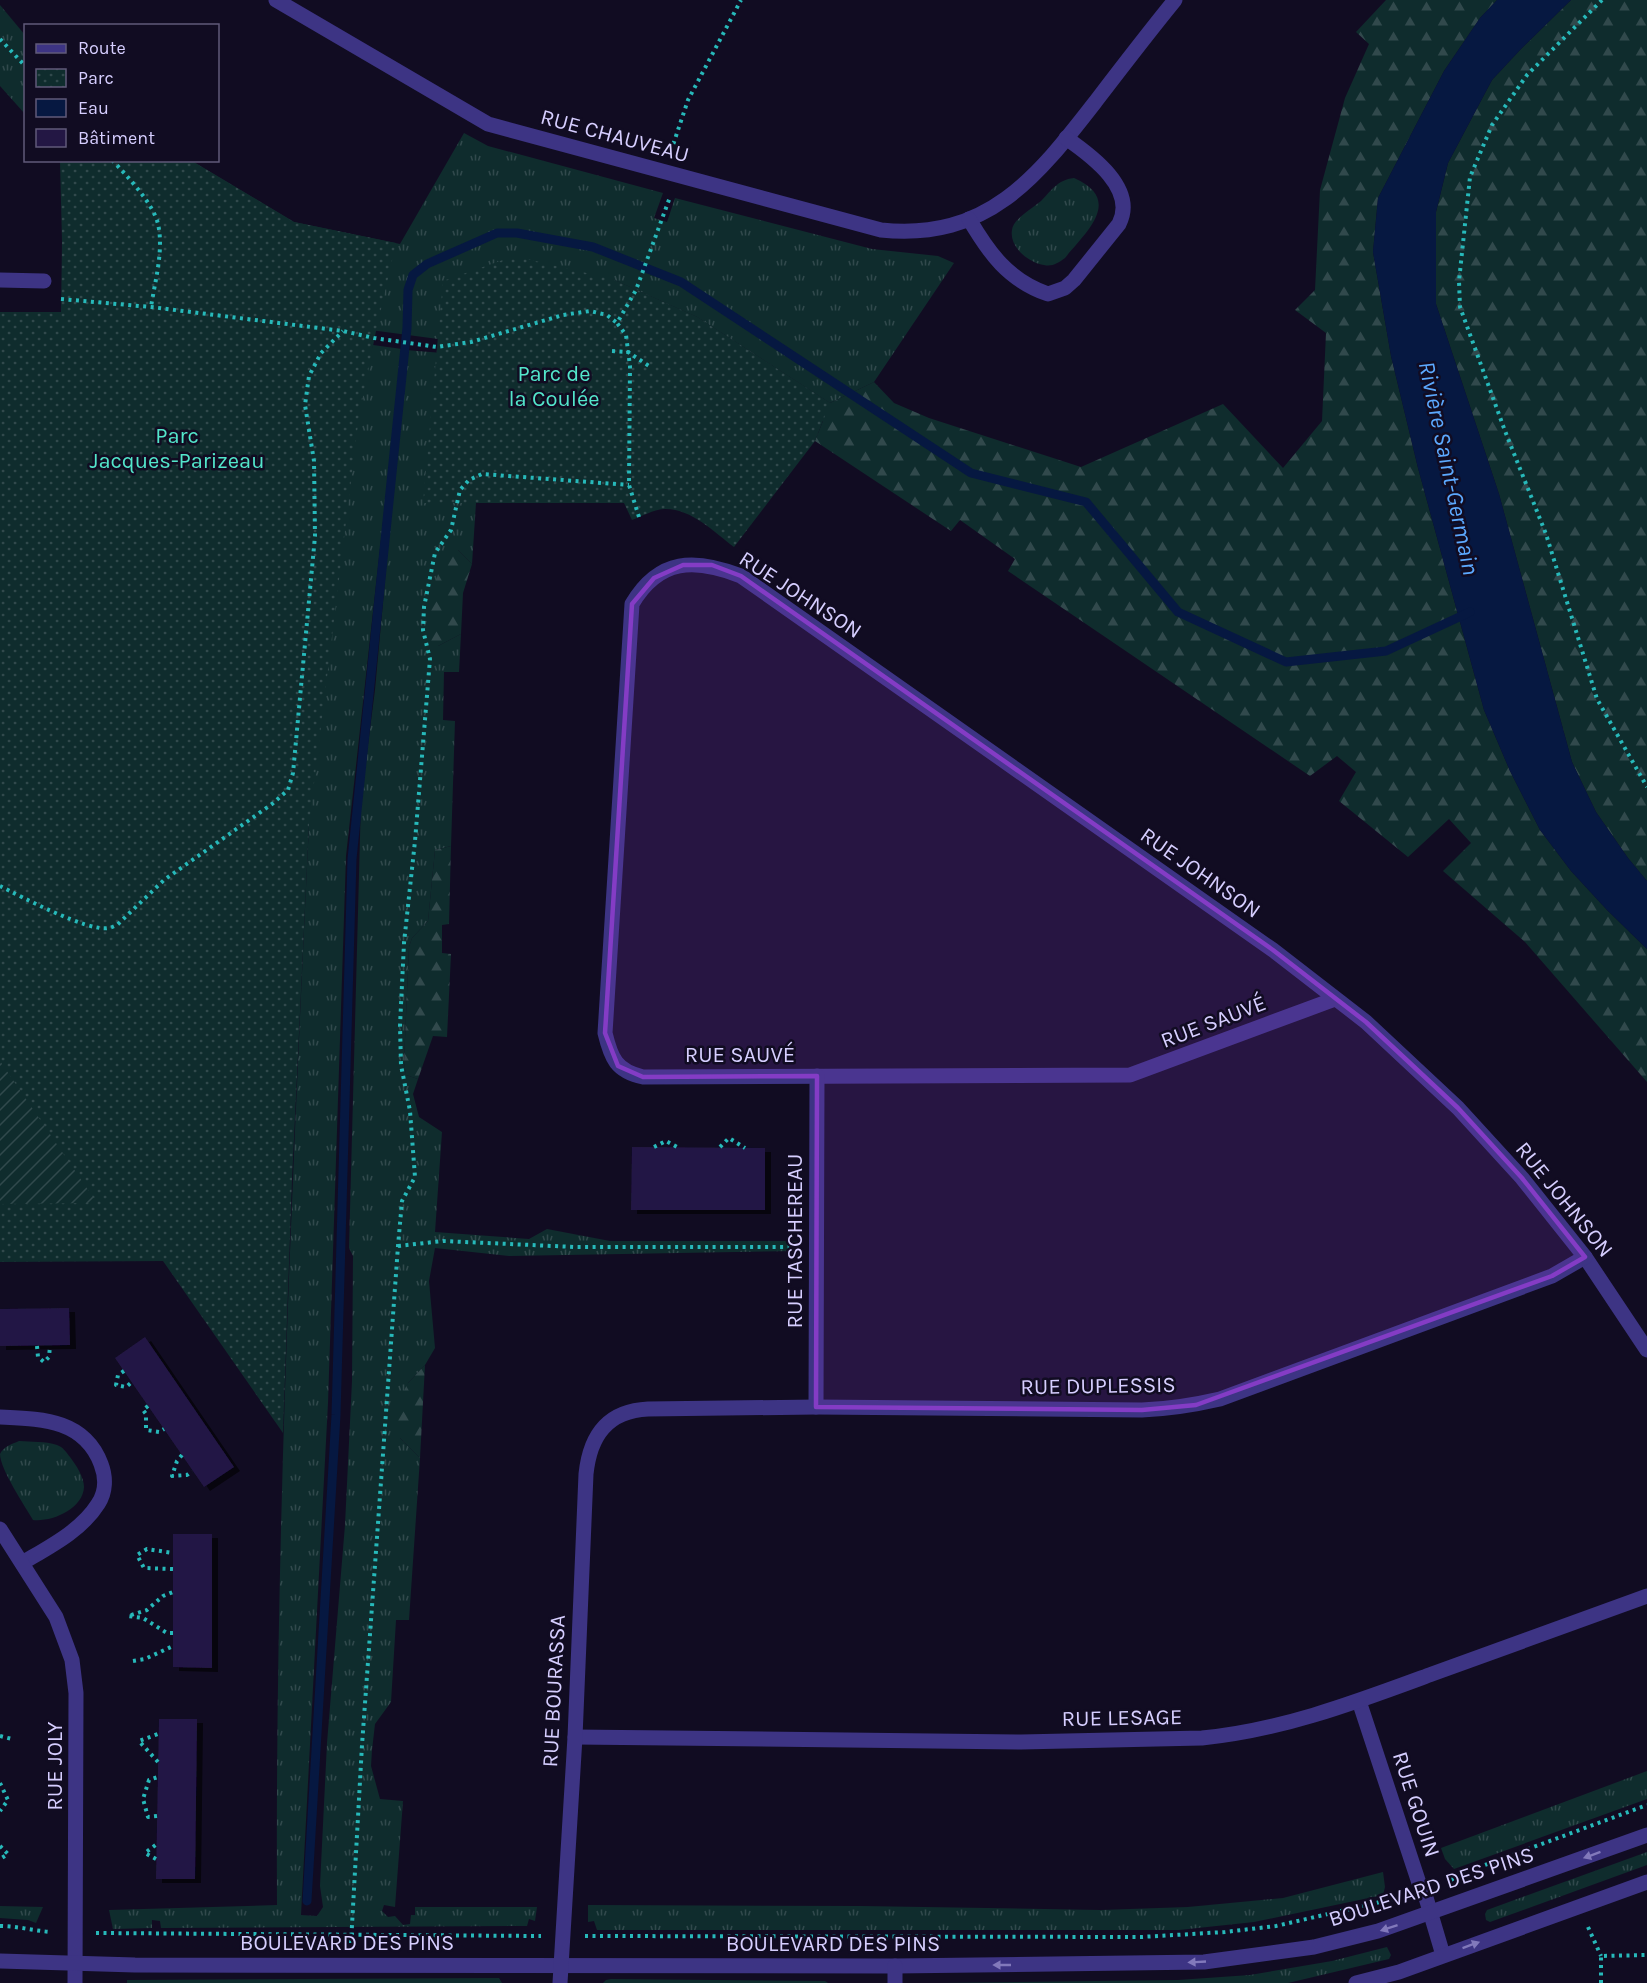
<svg xmlns="http://www.w3.org/2000/svg" width="1647" height="1983" viewBox="0 0 1647 1983" font-family="Karla,sans-serif">
<style>
.grass{fill:url(#grass-tufts)}
.forest{fill:url(#forest-firs)}
.park{fill:url(#park-dots)}
.garden{fill:url(#garden-furrows)}
.water{fill:#061841}
.lines{fill:none;stroke-linecap:round;stroke-linejoin:round}
.stream{stroke:#061841;stroke-width:9}
.building{fill:#231744;filter:url(#shadow)}
.path{stroke:#27b9ba;stroke-width:4;stroke-dasharray:3 4.5;stroke-linecap:butt}
.minor{stroke:#3d3484;stroke-width:15}
.oneway{fill:#8279bb}
.marked{fill:#843cc5;fill-opacity:0.2;stroke:#843cc5;stroke-width:4.5;stroke-linejoin:round}
.labels{text-anchor:middle;stroke-width:5;stroke-linejoin:round;paint-order:stroke}
.street-label{font-size:22px;fill:#d6ceff;stroke:#110c22}
.park-label{font-size:22px;fill:#53e6cb;stroke:#110c22}
.water-label{font-size:24px;font-style:italic;fill:#5ca9ff;stroke:#110c22}
</style>
<defs>
<pattern id="grass-tufts" width="24" height="20" patternUnits="userSpaceOnUse" patternTransform="scale(1.5)"><rect width="24" height="20" fill="#0f2c2d"/><path d="M3 7l-1-3M5 7V3M7 7l1-3M15 17l-1-3M17 17v-4M19 17l1-3" fill="none" stroke="#31494c"/></pattern>
<pattern id="forest-firs" width="22" height="20" patternUnits="userSpaceOnUse" patternTransform="scale(1.5)"><rect width="22" height="20" fill="#0f2c2d"/><path d="M5 1l3.5 6h-7zM16 11l3.5 6h-7z" fill="#31494c"/></pattern>
<pattern id="park-dots" width="8" height="8" patternUnits="userSpaceOnUse" patternTransform="scale(1.5)"><rect width="8" height="8" fill="#0f2c2d"/><path d="M2 2h.1M6 6h.1" fill="none" stroke="#31494c" stroke-width="1.8" stroke-linecap="round"/></pattern>
<pattern id="garden-furrows" width="10" height="10" patternUnits="userSpaceOnUse" patternTransform="scale(1.5)"><rect width="10" height="10" fill="#0f2c2d"/><path d="M-1 1l2-2M0 10L10 0M9 11l2-2" fill="none" stroke="#31494c"/></pattern>
<filter id="shadow"><feDropShadow dx="6" dy="4" stdDeviation="0" flood-color="#0009"/></filter>
</defs>
<rect width="100%" height="100%" fill="#110c22"/>
<g class="grass">
<polygon points="0,5 25,35 25,114 0,86"/>
<polygon points="464,133 488,146 663,193 654,218 667,222 675,198 872,249 938,256 954,263 874,382 830,403 697,317 612,279 438,339 363,329 192,161 294,222 400,244"/>
<path d="M 1074,178 C 1124,200 1086,232 1065,258 C 1058,263 1052,267 1044,265 C 1029,263 1009,247 1012,230 C 1013,219 1033,208 1041,201 C 1052,190 1057,180 1074,178 Z"/>
<path d="M 373,345 L 402,349 L 346,856 L 328,1403 L 301,1915 L 317,1916 L 323,1907 L 320,1886 L 327,1743 L 345,1525 L 352,1381 L 353,1256 L 349,1248 L 361,800 L 375,690 L 406,350 L 454,354 L 624,503 L 476,503 L 472,564 L 458,550 L 438,646 L 461,634 L 459,672 L 444,672 L 443,720 L 455,721 L 451,846 L 435,850 L 428,921 L 412,938 L 409,947 L 404,1062 L 406,1075 L 418,1079 L 413,1094 L 419,1117 L 442,1132 L 435,1232 L 529,1239 L 547,1229 L 610,1241 L 797,1241 L 797,1251 L 509,1256 L 435,1248 L 429,1281 L 435,1348 L 425,1365 L 408,1383 L 400,1438 L 420,1458 L 409,1620 L 396,1620 L 391,1702 L 375,1724 L 372,1750 L 371,1766 L 380,1799 L 403,1801 L 395,1907 L 384,1905 L 382,1911 L 388,1917 L 395,1916 L 403,1925 L 410,1924 L 411,1915 L 415,1915 L 415,1907 L 537,1907 L 535,1921 L 529,1919 L 527,1926 L 161,1928 L 160,1921 L 152,1920 L 152,1928 L 113,1929 L 109,1910 L 277,1905 C 275,1544 292,1184 309,824 L 303,803 L 333,499 Z"/>
<path d="M 19,1441 C 31,1442 45,1441 57,1445 C 63,1447 66,1452 70,1457 C 76,1465 84,1477 84,1487 C 83,1509 52,1522 33,1520 C 25,1506 0,1469 0,1454 C 3,1447 12,1444 19,1441 Z"/>
<polygon points="1647,1771 1647,1799 1454,1869 1445,1859 1441,1848"/>
<polygon points="1647,1852 1647,1865 1490,1922 1486,1920 1485,1914 1487,1910"/>
<polygon points="1383,1872 1385,1887 1383,1895 1254,1922 1179,1930 597,1930 594,1921 588,1922 588,1905 860,1906 1101,1910 1188,1907 1283,1898"/>
<polygon points="0,1906 43,1907 36,1923 28,1920 0,1918"/>
<polygon points="1387,1947 1391,1955 1389,1959 1288,1983 939,1983 1178,1980 1250,1975 1332,1961"/>
<polygon points="499,1978 502,1983 127,1983 127,1980"/>
<polygon points="611,1979 825,1981 828,1983 603,1983 606,1980"/>
</g>
<g class="forest">
<polygon points="1386,0 1497,0 1480,18 1444,71 1378,198 1373,252 1391,356 1418,468 1484,710 1510,771 1540,830 1571,871 1607,910 1647,949 1647,1082 1525,942 1443,871 1471,843 1449,819 1408,857 1339,801 1356,772 1337,756 1310,776 1008,571 1015,559 960,520 951,531 815,441 823,421 609,295 612,279 697,317 830,403 874,382 894,403 929,418 1081,467 1223,404 1283,468 1322,421 1326,333 1295,310 1315,290 1320,190 1345,98 1369,44 1356,32"/>
<polygon points="1571,0 1647,0 1647,881 1628,858 1596,812 1572,762 1499,494 1436,304 1436,212 1448,163 1492,80 1520,50"/>
<path d="M 458,550 L 472,564 L 463,593 L 461,634 L 438,646 L 431,642 C 426,613 434,578 447,553 Z"/>
<polygon points="451,846 449,924 442,925 442,953 451,954 447,1037 433,1036 418,1079 406,1075 404,1062 409,947 412,938 428,921 435,850"/>
<polygon points="425,1365 420,1458 400,1438 390,1417 408,1383"/>
</g>
<g class="park">
<polygon points="60,161 192,161 294,222 396,243 376,331 359,416 309,824 292,1180 283,1433 163,1261 0,1262 0,312 61,312 62,242"/>
<path d="M 514,256 L 612,279 L 697,317 L 830,403 L 815,441 L 734,547 C 714,532 691,508 664,509 C 653,510 642,516 632,520 L 624,503 L 423,503 L 443,281 Z"/>
</g>
<polygon class="garden" points="0,1061 97,1203 0,1204"/>
<polygon class="water" points="1497,0 1571,0 1520,50 1492,80 1448,163 1436,212 1436,304 1499,494 1572,762 1596,812 1628,858 1647,881 1647,949 1607,910 1571,871 1540,830 1510,771 1484,710 1418,468 1391,356 1373,252 1378,198 1444,71 1480,18"/>
<g class="lines">
<polyline class="stream" points="307,1901 336,1415 352,859 407,328 408,290 413,275 427,264 497,233 517,233 593,247 681,282 971,473 1086,502 1178,612 1286,662 1386,651 1470,612"/>
</g>
<g class="building">
<polygon points="632,1147 765,1148 765,1210 631,1210"/>
<polygon points="69,1308 70,1345 0,1346 0,1309"/>
<polygon points="145,1337 234,1467 204,1487 115,1358"/>
<polygon points="173,1534 212,1534 212,1668 173,1667"/>
<polygon points="159,1719 197,1719 195,1879 156,1879"/>
</g>
<g class="lines">
<g class="path">
<polyline points="1602,0 1527,75 1492,125 1470,177 1459,281 1460,307 1505,431 1546,534 1597,699 1647,787"/>
<polyline points="0,39 26,67"/>
<polyline points="671,151 688,100 741,0"/>
<path d="M 112,160 C 127,176 153,203 158,224 C 164,250 155,281 151,307"/>
<polyline points="61,299 151,307 343,331 374,338 437,347 471,342 563,315 590,311 607,315 617,323"/>
<polyline points="612,351 628,352 652,368"/>
<polyline points="639,517 629,485 630,366 626,335 617,323 636,290 670,197"/>
<path d="M 0,886 C 20,896 88,932 108,928 C 111,928 114,926 117,925 L 164,880 L 272,804 L 288,790 L 293,773 L 315,536 L 314,461 L 305,405 L 309,376 L 321,353 L 343,331"/>
<polyline points="654,1147 666,1141 677,1147"/>
<polyline points="720,1147 729,1138 745,1148"/>
<polyline points="398,1246 443,1241 575,1247 795,1247"/>
<polyline points="37,1346 38,1357 44,1362 49,1357 50,1346"/>
<polyline points="124,1371 118,1375 116,1385 126,1387 132,1382"/>
<polyline points="148,1406 143,1410 146,1414 146,1430 159,1432 164,1429"/>
<polyline points="182,1455 177,1461 172,1476 187,1475 192,1471"/>
<polyline points="173,1569 144,1568 137,1555 147,1549 173,1553"/>
<polyline points="173,1633 167,1633 143,1618 128,1616 147,1610 163,1596 173,1592"/>
<polyline points="133,1661 145,1659 173,1646"/>
<polyline points="0,1736 12,1739"/>
<polyline points="158,1762 139,1741 158,1734"/>
<polyline points="0,1783 8,1800 0,1811"/>
<polyline points="157,1816 148,1817 143,1799 149,1780 158,1777"/>
<polyline points="0,1846 8,1854 0,1859"/>
<polyline points="156,1859 145,1853 157,1844"/>
<polyline points="1451,1880 1458,1875 1647,1805"/>
<path d="M 0,1926 C 18,1926 34,1931 52,1932"/>
<polyline points="1588,1927 1601,1956"/>
<polyline points="96,1933 541,1936"/>
<polyline points="585,1936 1141,1937 1225,1932 1276,1926 1393,1899"/>
<polyline points="351,1943 362,1745 398,1246 402,1201 415,1177 410,1111 401,1065 400,1026 404,943 415,841 430,659 423,630 424,607 435,553 451,530 460,490 469,480 482,474 629,485"/>
<polyline points="1601,1983 1601,1956 1647,1955"/>
</g>
<g class="minor">
<path d="M 276,0 L 488,124 L 881,230 C 988,241 1037,177 1096,101 C 1122,67 1148,33 1175,0"/>
<path d="M 969,219 C 989,253 1008,280 1048,294 L 1065,288 L 1074,280 L 1119,224 C 1137,189 1092,156 1066,138"/>
<polyline points="0,280 44,281"/>
<path d="M 1335,999 L 1130,1075 L 643,1077 C 616,1071 611,1058 605,1033 L 632,604 C 659,558 695,558 741,576 L 1273,950 L 1366,1022 L 1458,1108 L 1522,1178 L 1585,1257 L 1647,1350"/>
<polyline points="816,1407 817,1076"/>
<path d="M 0,1417 C 41,1419 84,1419 101,1464 C 106,1477 106,1492 98,1504 C 81,1531 49,1547 22,1563"/>
<polyline points="0,1529 56,1617 72,1660 76,1693 75,1983"/>
<polyline points="1359,1701 1419,1883 1424,1891 1443,1955"/>
<path d="M 575,1737 L 1021,1742 L 1202,1738 C 1283,1730 1356,1702 1432,1674 C 1503,1648 1575,1622 1647,1596"/>
<polyline points="0,1961 135,1965 895,1966 1204,1962 1314,1947 1378,1931 1647,1835"/>
<polyline points="895,1966 895,1983"/>
<path d="M 560,1983 L 575,1737 L 586,1474 C 590,1436 607,1411 648,1409 L 816,1407 L 1142,1410 C 1169,1409 1194,1405 1220,1399 L 1552,1276 L 1585,1257"/>
<polyline points="1356,1983 1399,1972 1647,1882"/>
</g>
</g>
<defs><path id="oneway-solid" d="M-6-.8H1V-3.2L6.5 0L1 3.2V.8H-6Z" transform="scale(1.5)"/></defs>
<g class="oneway">
<use href="#oneway-solid" transform="translate(1592 1855) rotate(160)"/>
<use href="#oneway-solid" transform="translate(1389 1928) rotate(162)"/>
<use href="#oneway-solid" transform="translate(1471 1945) rotate(-20)"/>
<use href="#oneway-solid" transform="translate(1197 1962) rotate(177)"/>
<use href="#oneway-solid" transform="translate(1002 1965) rotate(180)"/>
</g>
<path class="marked" d="M 683,565 L 712,565 L 741,576 L 1273,950 L 1366,1022 L 1458,1108 L 1522,1178 L 1585,1257 L 1552,1276 L 1196,1405 L 1142,1410 L 816,1407 L 817,1076 L 643,1077 L 618,1066 L 605,1033 L 632,604 L 654,578 Z"/>
<g class="labels">
<g class="street-label">
<text transform="translate(615 135) rotate(15)" y="8">RUE CHAUVEAU</text>
<text transform="translate(801 594) rotate(33)" y="8">RUE JOHNSON</text>
<text transform="translate(1201 872) rotate(35)" y="8">RUE JOHNSON</text>
<text transform="translate(1213 1021) rotate(-21)" y="8">RUE SAUVÉ</text>
<text x="740" y="1062">RUE SAUVÉ</text>
<text transform="translate(1565 1199) rotate(51)" y="8">RUE JOHNSON</text>
<text transform="translate(794 1241) rotate(-90)" y="8">RUE TASCHEREAU</text>
<text transform="translate(1098 1385) rotate(-1)" y="8">RUE DUPLESSIS</text>
<text transform="translate(553 1691) rotate(-87)" y="8">RUE BOURASSA</text>
<text transform="translate(1122 1717) rotate(-1)" y="8">RUE LESAGE</text>
<text transform="translate(54 1766) rotate(-90)" y="8">RUE JOLY</text>
<text transform="translate(1417 1804) rotate(72)" y="8">RUE GOUIN</text>
<text transform="translate(1431 1886) rotate(-18)" y="8">BOULEVARD DES PINS</text>
<text x="347" y="1950">BOULEVARD DES PINS</text>
<text x="833" y="1951">BOULEVARD DES PINS</text>
</g>
<g class="park-label">
<text x="554" y="381">Parc de<tspan x="554" dy="25">la Coulée</tspan></text>
<text x="177" y="443">Parc<tspan x="177" dy="25">Jacques-Parizeau</tspan></text>
</g>
<g class="water-label">
<text transform="translate(1449 468) rotate(78)" y="8">Rivière Saint-Germain</text>
</g>
</g>
<rect x="24" y="24" width="195" height="138" fill="#110c22" stroke="#605a7a" stroke-width="1.5"/>
<rect x="36" y="44" width="30" height="9" fill="#3d3484" stroke="#605a7a" stroke-width="1.5"/>
<text x="78" y="54" font-size="18" fill="#d6ceff">Route</text>
<rect x="36" y="69" width="30" height="18" fill="url(#park-dots)" stroke="#605a7a" stroke-width="1.5"/>
<text x="78" y="84" font-size="18" fill="#d6ceff">Parc</text>
<rect x="36" y="99" width="30" height="18" fill="#061841" stroke="#605a7a" stroke-width="1.5"/>
<text x="78" y="114" font-size="18" fill="#d6ceff">Eau</text>
<rect x="36" y="129" width="30" height="18" fill="#231744" stroke="#605a7a" stroke-width="1.5"/>
<text x="78" y="144" font-size="18" fill="#d6ceff">Bâtiment</text>
</svg>
